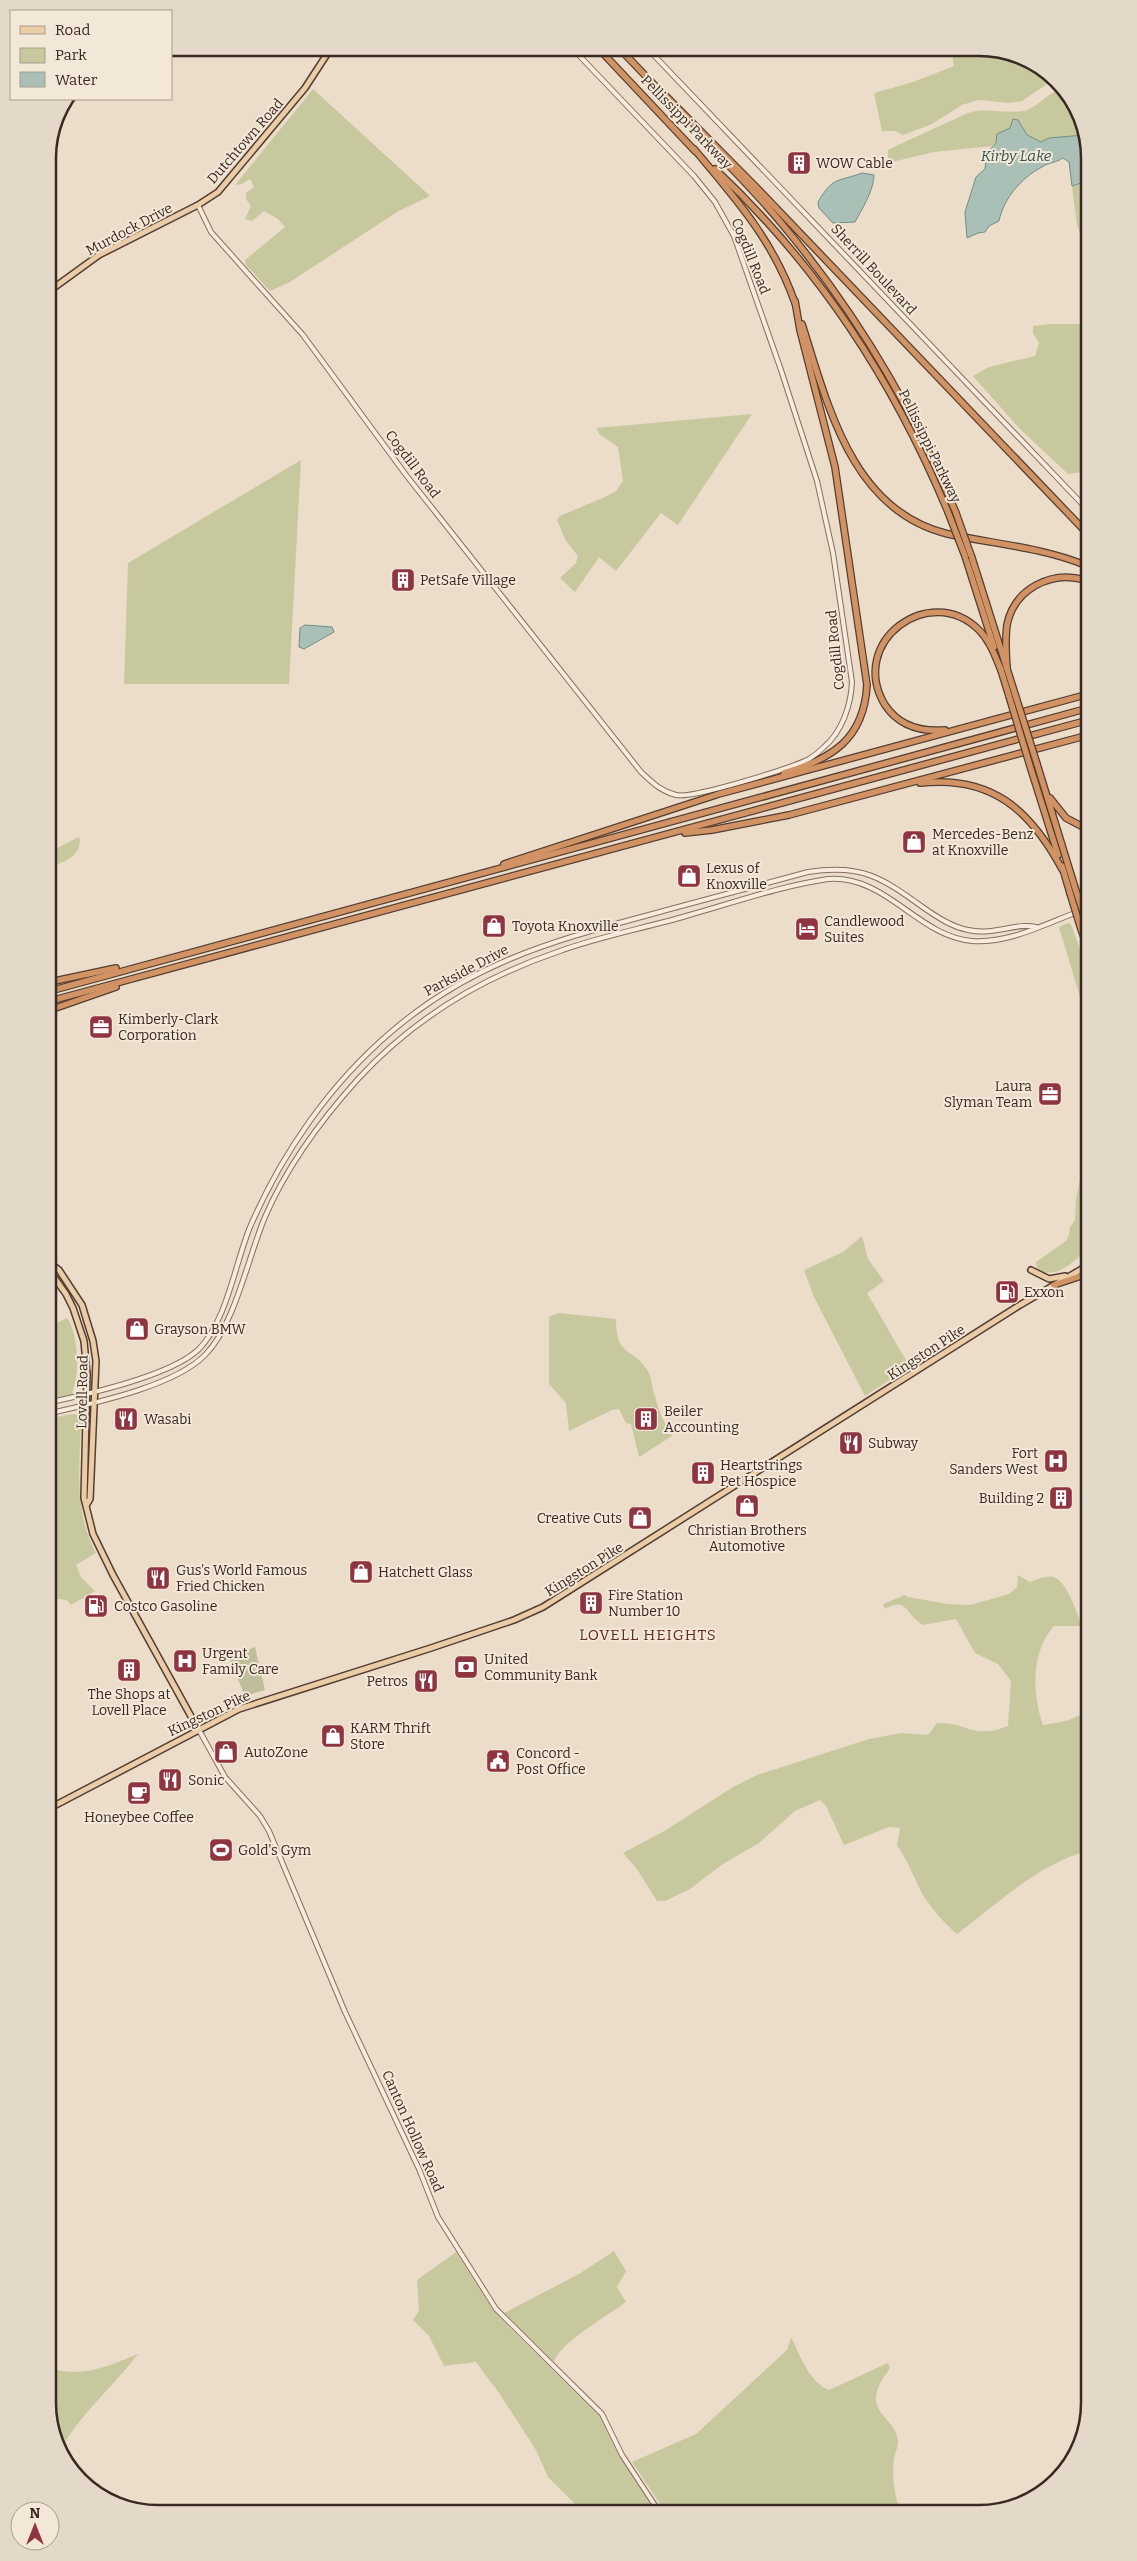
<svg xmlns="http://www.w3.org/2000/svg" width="1137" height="2561" viewBox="0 0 1137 2561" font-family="Bitter,serif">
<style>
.green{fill:#c8c89e}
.cemetery{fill:#bebe9c}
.water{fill:#aac0b6;stroke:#718e83}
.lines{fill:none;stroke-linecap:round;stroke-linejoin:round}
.minor-casing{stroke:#866f60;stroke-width:6}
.major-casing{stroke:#543e33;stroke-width:8}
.highway-casing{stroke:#543e33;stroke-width:8}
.minor{stroke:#f6ebdc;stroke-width:4}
.major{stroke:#eacca6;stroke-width:5}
.highway{stroke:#d19363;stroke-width:5.5}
.highway-bridge-casing{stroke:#543e33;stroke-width:8;stroke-linecap:butt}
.highway-bridge{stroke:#d19363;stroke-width:5.5}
.labels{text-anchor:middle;stroke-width:4;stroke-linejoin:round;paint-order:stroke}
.street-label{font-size:14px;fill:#382922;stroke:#f3e8d8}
.poi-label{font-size:14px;fill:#382922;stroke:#f3e8d8;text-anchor:start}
.water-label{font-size:15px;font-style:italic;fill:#32564f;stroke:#f3e8d8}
.neighbourhood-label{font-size:15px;letter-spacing:1px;fill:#602a25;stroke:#f3e8d8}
.rim{fill:none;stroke:#382922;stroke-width:2.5}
</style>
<rect width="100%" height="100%" fill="#ebddc9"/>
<g class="green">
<polygon points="951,48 986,48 1046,71 1053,80 1022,101 1009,103 978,100 962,105 932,124 903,135 895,131 882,131 874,93 913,82 954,66"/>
<polygon points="313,89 430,196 397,212 290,282 270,291 246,265 245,260 285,227 278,219 264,211 252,221 245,219 251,206 246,199 246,193 254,187 250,179 242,184 235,185"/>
<path d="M 1060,90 L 1084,123 L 1084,135 L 1081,136 L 1049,138 L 1041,142 L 1027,135 L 1018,120 L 992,146 L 934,152 L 888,163 L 888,150 L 896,146 L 968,113 C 987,107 1004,114 1023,111 C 1037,109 1046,93 1060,90 Z"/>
<polygon points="1084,182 1084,244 1077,225 1072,186"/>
<polygon points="1049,324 1084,324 1082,396 1084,472 1068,474 1021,430 973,376 989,367 1035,356 1039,343 1033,333 1033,326"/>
<polygon points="752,414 678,525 661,513 616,571 599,557 575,592 560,578 576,563 578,556 566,541 557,520 560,516 607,496 616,491 623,481 618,447 599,434 597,428"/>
<polygon points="301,460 289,684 124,684 128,563"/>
<path d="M 79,837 C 84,854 63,864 50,866 L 49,852 Z"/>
<polygon points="1068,923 1071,924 1086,967 1086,1017 1059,927"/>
<path d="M 1086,1152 L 1086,1188 L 1081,1204 L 1082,1223 L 1086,1232 L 1086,1251 C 1073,1262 1053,1282 1037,1268 L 1036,1262 L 1066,1241 L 1069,1235 L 1070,1227 L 1075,1220 L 1076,1199 Z"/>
<polygon points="862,1236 868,1259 884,1281 867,1293 907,1362 906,1369 865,1396 814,1297 804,1270 843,1252"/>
<path d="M 558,1313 L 616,1319 C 616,1360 635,1346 649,1373 C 652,1380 652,1389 655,1396 C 658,1410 665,1424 672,1436 L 639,1457 L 631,1424 L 626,1423 L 619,1409 L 612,1410 L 569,1431 L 566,1403 L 549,1384 L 549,1317 Z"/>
<path d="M 67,1318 C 75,1328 78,1355 77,1368 C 77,1377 74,1386 72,1395 L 51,1400 L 51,1326 Z"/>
<path d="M 72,1414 L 78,1415 L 81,1420 C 80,1466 73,1510 96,1553 L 76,1565 L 81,1577 L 95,1591 L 71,1605 L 67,1600 L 51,1598 L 51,1418 Z"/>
<path d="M 1018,1575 L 1030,1582 C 1036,1580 1046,1575 1053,1577 C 1066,1579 1078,1614 1081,1626 L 1054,1626 C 1031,1651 1032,1694 1043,1725 L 1066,1721 L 1088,1712 L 1088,1851 C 1039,1863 996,1905 957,1934 C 944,1923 932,1909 923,1895 C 914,1878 908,1861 897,1845 L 900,1828 L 889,1827 L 844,1845 L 826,1806 L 820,1800 L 795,1811 L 759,1843 L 723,1864 L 690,1889 L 665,1901 L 657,1901 L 637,1869 L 623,1853 L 666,1830 L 733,1787 L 757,1775 L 869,1739 L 901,1733 L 928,1735 L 937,1723 C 969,1722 971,1740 1008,1726 L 1011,1681 L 998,1664 L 975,1653 L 956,1619 L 923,1625 C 905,1614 907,1596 885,1609 L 883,1604 L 905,1595 L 908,1597 L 947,1604 L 970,1605 L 1009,1594 L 1017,1587 Z"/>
<path d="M 614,2251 L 626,2271 L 617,2287 L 626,2302 C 610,2314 558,2344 554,2362 L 504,2313 L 579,2274 Z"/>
<polygon points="456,2252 494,2312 601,2418 618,2454 645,2493 653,2510 578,2510 575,2504 548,2477 536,2450 499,2393 476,2362 444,2366 429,2336 413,2320 419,2311 417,2280"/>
<path d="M 791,2337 C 800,2355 809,2382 829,2390 L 888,2363 L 890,2368 C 883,2378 876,2387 876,2400 C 877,2414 894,2423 897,2436 C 900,2445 895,2451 894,2459 C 892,2475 894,2492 899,2508 L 664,2510 L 632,2462 L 696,2434 L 787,2350 Z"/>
<path d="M 138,2354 C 113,2387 81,2413 61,2449 L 53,2438 L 53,2369 C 83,2378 111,2365 138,2354 Z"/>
</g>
<polygon class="cemetery" points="255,1647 265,1690 245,1696 229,1658"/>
<g class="water">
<path d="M 1013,119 L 1018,120 L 1027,135 L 1041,142 L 1049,138 L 1084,135 L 1084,182 L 1072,186 L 1069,162 L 1063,158 C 1056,163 1049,162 1042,167 C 1021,178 1004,198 999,221 L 989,226 L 985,232 L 978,233 L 967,238 L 965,212 L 976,177 L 985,169 L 987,153 L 996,143 L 997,134 L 1010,128 Z"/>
<path d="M 862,173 L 874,175 C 874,190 862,209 855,222 L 833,223 L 819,208 L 818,202 C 833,176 838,182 862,173 Z"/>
<polygon points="305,625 332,627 334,632 304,649 299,647 300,628"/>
</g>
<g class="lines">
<defs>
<g id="minor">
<polyline points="647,48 1085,507"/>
<path d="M 198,205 L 211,232 L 303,335 L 406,475 L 641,772 C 652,782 660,791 676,795 C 693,799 791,768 809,759 C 814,756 820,751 824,747 C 842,732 851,705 852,682 L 833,553 L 817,481 L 781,370 L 734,236 L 715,202 L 694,176 L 572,48"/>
<path d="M 51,1402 C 89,1394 171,1376 199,1349 C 227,1320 235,1264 250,1227 C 282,1153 330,1084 391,1032 C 469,965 548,942 645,916 C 699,901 753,887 808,872 C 862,864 881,877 924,908 C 937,917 952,927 968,930 C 994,936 1017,922 1036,927"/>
<path d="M 51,1413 C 94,1403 175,1386 205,1355 C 235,1325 248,1257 265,1217 C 286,1168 322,1119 358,1079 C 413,1019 483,977 560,951 C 601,936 645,928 686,916 C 733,903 780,886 828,879 C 887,875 917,936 972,941 C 1011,944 1050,921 1086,909"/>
<polyline points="199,1730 225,1777 260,1816 269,1831 345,2012 419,2169 438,2217 496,2309 602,2414 622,2455 658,2510"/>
</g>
<g id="major">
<polyline points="48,292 99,255 198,205 218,192 305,88 331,48"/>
<polyline points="51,1264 59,1270 82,1305 93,1341 96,1361 90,1499 87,1504"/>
<polyline points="1031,1270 1049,1279 1065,1276"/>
<polyline points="51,1273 66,1294 73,1308 84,1341 87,1374 84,1498 93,1534 113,1575 198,1729"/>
<polyline points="52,1807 239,1709 431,1648 514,1620 543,1607 1020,1305 1087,1266"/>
</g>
<g id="highway">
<polyline points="598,48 695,151"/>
<polyline points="619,48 660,91"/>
<polyline points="659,89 756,187 1085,531"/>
<path d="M 712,148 C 736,173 760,197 782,224 C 855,311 913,408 956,513"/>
<path d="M 694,149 C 736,199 773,240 795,303"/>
<path d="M 715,169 C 819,267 893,380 948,512"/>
<path d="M 802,324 C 828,406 852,511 948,534 C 994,544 1040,547 1085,565"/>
<polyline points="965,556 994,647"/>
<polyline points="972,558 1015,694"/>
<polyline points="1000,667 1009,696"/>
<path d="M 1007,668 C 1006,654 1005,639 1007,625 C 1014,589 1051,570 1085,580"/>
<path d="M 945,730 C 921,732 899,726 885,705 C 847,642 930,581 979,630 C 990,641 995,656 1001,670"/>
<polyline points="1037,764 1076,891"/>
<polyline points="1030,766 1058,855"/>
<path d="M 784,773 C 832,759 864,739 867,685 L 835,467 L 800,330 L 795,301"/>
<path d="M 920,783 C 992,775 1030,810 1062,869"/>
<polyline points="1050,798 1066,818 1085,828"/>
<polyline points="685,833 712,830 789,815 1085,736"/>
<polyline points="504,864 719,794 1085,695"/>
<polyline points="1062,866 1070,893"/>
<polyline points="1081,929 1086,943"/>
<polyline points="50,982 116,968"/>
<polyline points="50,991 1085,709"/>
<polyline points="50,1001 1085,721"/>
<polyline points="50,1010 116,987"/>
<polyline points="1086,1202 1086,1216"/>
<polyline points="1085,1266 1087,1263"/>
<polyline points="1054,1285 1087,1274"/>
</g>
</defs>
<use href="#minor" class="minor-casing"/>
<use href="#major" class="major-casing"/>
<use href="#highway" class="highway-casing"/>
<use href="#minor" class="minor"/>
<use href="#major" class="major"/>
<use href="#highway" class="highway"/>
<defs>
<g id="highway-bridge">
<polyline points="948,512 965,556"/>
<polyline points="956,513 972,558"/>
<polyline points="1015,694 1037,764"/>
<polyline points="1009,696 1030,766"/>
<polyline points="1076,891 1086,921"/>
<polyline points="1070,893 1081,929"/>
</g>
</defs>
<use href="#highway-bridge" class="highway-bridge-casing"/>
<use href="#highway-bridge" class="highway-bridge"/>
</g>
<defs>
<symbol id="building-square" viewBox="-11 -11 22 22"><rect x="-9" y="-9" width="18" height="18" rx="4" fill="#8f3541" stroke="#f3e8d8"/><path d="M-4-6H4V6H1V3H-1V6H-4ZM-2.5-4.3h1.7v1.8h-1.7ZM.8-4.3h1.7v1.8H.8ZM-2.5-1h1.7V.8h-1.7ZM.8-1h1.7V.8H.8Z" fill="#fff"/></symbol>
<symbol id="shop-square" viewBox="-11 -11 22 22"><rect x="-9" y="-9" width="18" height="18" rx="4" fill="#8f3541" stroke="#f3e8d8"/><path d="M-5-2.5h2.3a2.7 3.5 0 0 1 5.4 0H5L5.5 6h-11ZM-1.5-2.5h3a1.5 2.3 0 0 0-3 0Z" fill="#fff"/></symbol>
<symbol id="hotel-square" viewBox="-11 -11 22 22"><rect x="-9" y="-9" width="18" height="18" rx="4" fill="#8f3541" stroke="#f3e8d8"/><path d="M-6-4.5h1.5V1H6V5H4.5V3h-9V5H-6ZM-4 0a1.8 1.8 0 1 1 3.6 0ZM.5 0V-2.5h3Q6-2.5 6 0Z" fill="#fff"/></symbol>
<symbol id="office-square" viewBox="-11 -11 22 22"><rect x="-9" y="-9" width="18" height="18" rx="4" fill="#8f3541" stroke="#f3e8d8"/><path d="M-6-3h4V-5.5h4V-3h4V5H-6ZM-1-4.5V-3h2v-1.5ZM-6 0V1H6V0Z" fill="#fff"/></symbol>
<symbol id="fuel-square" viewBox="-11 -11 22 22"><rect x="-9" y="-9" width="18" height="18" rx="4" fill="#8f3541" stroke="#f3e8d8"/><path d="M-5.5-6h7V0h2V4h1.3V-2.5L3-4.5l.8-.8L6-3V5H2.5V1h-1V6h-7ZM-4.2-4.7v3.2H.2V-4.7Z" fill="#fff"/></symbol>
<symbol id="restaurant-square" viewBox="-11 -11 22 22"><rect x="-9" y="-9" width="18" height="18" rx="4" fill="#8f3541" stroke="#f3e8d8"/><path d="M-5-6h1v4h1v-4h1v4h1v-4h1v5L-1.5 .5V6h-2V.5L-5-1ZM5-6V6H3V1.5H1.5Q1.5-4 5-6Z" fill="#fff"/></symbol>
<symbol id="hospital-square" viewBox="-11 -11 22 22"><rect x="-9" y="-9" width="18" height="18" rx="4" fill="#8f3541" stroke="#f3e8d8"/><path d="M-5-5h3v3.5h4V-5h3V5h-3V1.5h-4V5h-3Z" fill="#fff"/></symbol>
<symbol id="bank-square" viewBox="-11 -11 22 22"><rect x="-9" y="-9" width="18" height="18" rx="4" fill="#8f3541" stroke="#f3e8d8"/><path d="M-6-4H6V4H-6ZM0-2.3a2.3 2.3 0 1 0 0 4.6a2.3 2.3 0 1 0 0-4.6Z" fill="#fff"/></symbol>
<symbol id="civic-square" viewBox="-11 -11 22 22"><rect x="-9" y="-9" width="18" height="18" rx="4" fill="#8f3541" stroke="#f3e8d8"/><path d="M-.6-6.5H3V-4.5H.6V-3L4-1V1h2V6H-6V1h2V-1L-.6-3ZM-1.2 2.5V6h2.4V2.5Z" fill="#fff"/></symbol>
<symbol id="cafe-square" viewBox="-11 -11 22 22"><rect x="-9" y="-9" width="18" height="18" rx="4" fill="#8f3541" stroke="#f3e8d8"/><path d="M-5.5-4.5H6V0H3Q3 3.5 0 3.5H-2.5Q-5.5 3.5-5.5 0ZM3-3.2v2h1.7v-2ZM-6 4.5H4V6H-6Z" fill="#fff"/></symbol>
<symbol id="stadium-square" viewBox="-11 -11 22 22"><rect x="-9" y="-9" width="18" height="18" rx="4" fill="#8f3541" stroke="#f3e8d8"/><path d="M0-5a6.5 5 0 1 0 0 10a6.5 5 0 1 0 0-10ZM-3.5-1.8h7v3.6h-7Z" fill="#fff"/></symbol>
</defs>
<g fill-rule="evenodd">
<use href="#building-square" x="785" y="149" width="28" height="28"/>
<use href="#building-square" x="389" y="566" width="28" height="28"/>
<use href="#shop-square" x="900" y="828" width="28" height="28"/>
<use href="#shop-square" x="675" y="862" width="28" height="28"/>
<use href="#shop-square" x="480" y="912" width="28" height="28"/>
<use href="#hotel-square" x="793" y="915" width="28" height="28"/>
<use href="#office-square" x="87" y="1013" width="28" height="28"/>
<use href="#office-square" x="1036" y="1080" width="28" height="28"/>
<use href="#fuel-square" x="993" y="1278" width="28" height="28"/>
<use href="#shop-square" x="123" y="1315" width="28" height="28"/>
<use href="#restaurant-square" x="112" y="1405" width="28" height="28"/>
<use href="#building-square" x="632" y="1405" width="28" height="28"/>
<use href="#restaurant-square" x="837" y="1429" width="28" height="28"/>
<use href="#hospital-square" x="1042" y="1447" width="28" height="28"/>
<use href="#building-square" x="689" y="1459" width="28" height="28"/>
<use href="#building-square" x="1047" y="1484" width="28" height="28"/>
<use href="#shop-square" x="733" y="1492" width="28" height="28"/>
<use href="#shop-square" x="626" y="1504" width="28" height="28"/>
<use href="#shop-square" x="347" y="1558" width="28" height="28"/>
<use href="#restaurant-square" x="144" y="1564" width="28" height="28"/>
<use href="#building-square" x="577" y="1589" width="28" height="28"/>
<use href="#fuel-square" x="82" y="1592" width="28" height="28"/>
<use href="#hospital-square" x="171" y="1647" width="28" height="28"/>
<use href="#bank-square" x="452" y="1653" width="28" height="28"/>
<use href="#building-square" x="115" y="1656" width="28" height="28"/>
<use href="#restaurant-square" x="412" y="1667" width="28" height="28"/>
<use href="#shop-square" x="319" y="1722" width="28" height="28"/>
<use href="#shop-square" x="212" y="1738" width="28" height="28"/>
<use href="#civic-square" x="484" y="1747" width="28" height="28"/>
<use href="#restaurant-square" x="156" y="1766" width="28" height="28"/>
<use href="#cafe-square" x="125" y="1779" width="28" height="28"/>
<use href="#stadium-square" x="207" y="1836" width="28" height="28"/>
</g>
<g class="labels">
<g class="street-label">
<text transform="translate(687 122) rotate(46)" y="5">Pellissippi Parkway</text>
<text transform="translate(245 141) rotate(-49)" y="5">Dutchtown Road</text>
<text transform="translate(129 229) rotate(-28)" y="5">Murdock Drive</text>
<text transform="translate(751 256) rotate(68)" y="5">Cogdill Road</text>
<text transform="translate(874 269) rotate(47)" y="5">Sherrill Boulevard</text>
<text transform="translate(930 446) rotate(64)" y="5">Pellissippi Parkway</text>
<text transform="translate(413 464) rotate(53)" y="5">Cogdill Road</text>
<text transform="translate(835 650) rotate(-96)" y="5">Cogdill Road</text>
<text transform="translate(466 970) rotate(-28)" y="5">Parkside Drive</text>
<text transform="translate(926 1352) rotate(-33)" y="5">Kingston Pike</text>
<text transform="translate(82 1392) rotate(-89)" y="5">Lovell Road</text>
<text transform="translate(584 1569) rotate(-32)" y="5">Kingston Pike</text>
<text transform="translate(209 1713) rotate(-25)" y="5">Kingston Pike</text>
<text transform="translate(413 2131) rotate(66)" y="5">Canton Hollow Road</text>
</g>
<g class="poi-label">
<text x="816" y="168">WOW Cable</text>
<text x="420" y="585">PetSafe Village</text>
<text x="932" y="839">Mercedes-Benz<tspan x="932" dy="16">at Knoxville</tspan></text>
<text x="706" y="873">Lexus of<tspan x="706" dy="16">Knoxville</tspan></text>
<text x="824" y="926">Candlewood<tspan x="824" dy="16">Suites</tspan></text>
<text x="512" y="931">Toyota Knoxville</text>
<text x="118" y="1024">Kimberly-Clark<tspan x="118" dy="16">Corporation</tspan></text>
<text x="1032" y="1091" text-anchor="end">Laura<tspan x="1032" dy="16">Slyman Team</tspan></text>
<text x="1024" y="1297">Exxon</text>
<text x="154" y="1334">Grayson BMW</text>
<text x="664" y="1416">Beiler<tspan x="664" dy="16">Accounting</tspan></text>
<text x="144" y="1424">Wasabi</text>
<text x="868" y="1448">Subway</text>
<text x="1038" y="1458" text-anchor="end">Fort<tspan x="1038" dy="16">Sanders West</tspan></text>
<text x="720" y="1470">Heartstrings<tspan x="720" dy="16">Pet Hospice</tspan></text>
<text x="1044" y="1503" text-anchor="end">Building 2</text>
<text x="622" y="1523" text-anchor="end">Creative Cuts</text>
<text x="747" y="1535" text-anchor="middle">Christian Brothers<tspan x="747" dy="16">Automotive</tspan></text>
<text x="176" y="1575">Gus's World Famous<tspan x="176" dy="16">Fried Chicken</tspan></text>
<text x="378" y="1577">Hatchett Glass</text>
<text x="608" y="1600">Fire Station<tspan x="608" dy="16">Number 10</tspan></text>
<text x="114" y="1611">Costco Gasoline</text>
<text x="202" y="1658">Urgent<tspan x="202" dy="16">Family Care</tspan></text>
<text x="484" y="1664">United<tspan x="484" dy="16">Community Bank</tspan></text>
<text x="408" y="1686" text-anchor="end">Petros</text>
<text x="129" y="1699" text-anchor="middle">The Shops at<tspan x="129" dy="16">Lovell Place</tspan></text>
<text x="350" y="1733">KARM Thrift<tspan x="350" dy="16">Store</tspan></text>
<text x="244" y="1757">AutoZone</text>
<text x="516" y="1758">Concord -<tspan x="516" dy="16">Post Office</tspan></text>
<text x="188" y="1785">Sonic</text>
<text x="139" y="1822" text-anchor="middle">Honeybee Coffee</text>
<text x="238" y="1855">Gold's Gym</text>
</g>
<g class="water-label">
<text x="1016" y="161">Kirby Lake</text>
</g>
<g class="neighbourhood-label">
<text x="648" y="1640">LOVELL HEIGHTS</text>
</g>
</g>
<path d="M0 0H1137V2561H0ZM158 56H979A102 102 0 0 1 1081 158V2403A102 102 0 0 1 979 2505H158A102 102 0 0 1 56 2403V158A102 102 0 0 1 158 56Z" fill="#e4d9c9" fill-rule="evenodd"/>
<path class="rim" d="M158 56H979A102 102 0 0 1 1081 158V2403A102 102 0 0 1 979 2505H158A102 102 0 0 1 56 2403V158A102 102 0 0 1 158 56Z"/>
<rect x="10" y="10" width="162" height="90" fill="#f3e8d8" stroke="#a89c8f"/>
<rect x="20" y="26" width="25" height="8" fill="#eacca6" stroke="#a89c8f"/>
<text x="55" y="35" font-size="15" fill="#382922">Road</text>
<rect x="20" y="48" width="25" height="15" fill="#c8c89e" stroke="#a89c8f"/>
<text x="55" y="60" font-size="15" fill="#382922">Park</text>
<rect x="20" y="72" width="25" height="15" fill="#aac0b6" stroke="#a89c8f"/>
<text x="55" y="85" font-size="15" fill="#382922">Water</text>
<g transform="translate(35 2526)"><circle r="24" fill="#f3e8d8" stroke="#a89c8f"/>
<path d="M0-4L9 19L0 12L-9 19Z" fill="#8f3541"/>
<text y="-8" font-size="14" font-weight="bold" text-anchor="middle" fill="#382922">N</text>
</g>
</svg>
